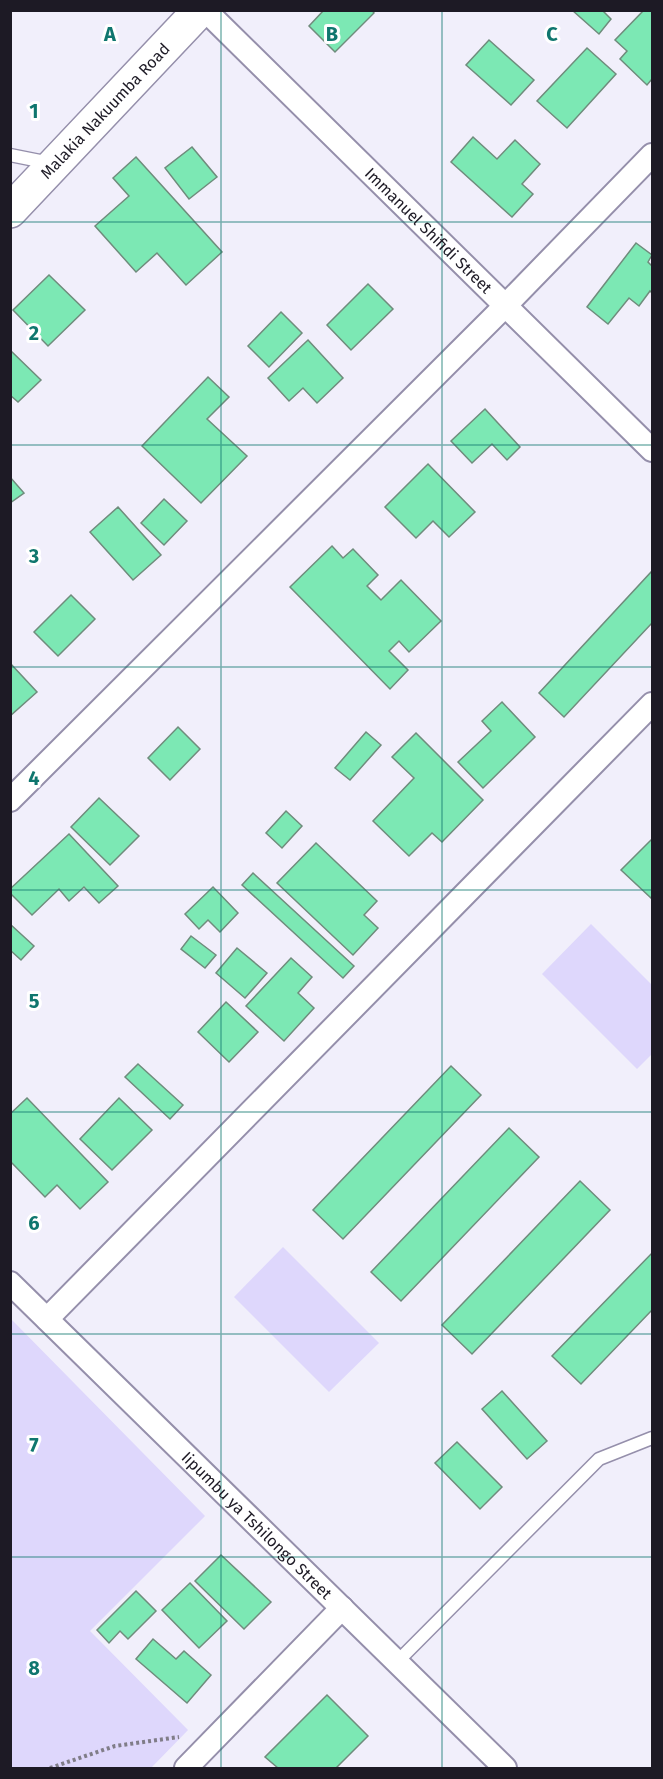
<svg xmlns="http://www.w3.org/2000/svg" width="663" height="1779" viewBox="0 0 663 1779" font-family="'Fira Sans',sans-serif">
<style>
.green{fill:#ded7fc}
.building{fill:#7ce8b4;stroke:#6f8c7c;stroke-width:1.5}
.lines{fill:none;stroke-linecap:round;stroke-linejoin:round}
.service-casing{stroke:#958fab;stroke-width:15}
.minor-casing{stroke:#958fab;stroke-width:26}
.primary-casing{stroke:#958fab;stroke-width:36}
.path{stroke:#807d88;stroke-width:4;stroke-dasharray:3 3;stroke-linecap:butt}
.service{stroke:#fff;stroke-width:12}
.minor{stroke:#fff;stroke-width:22}
.primary{stroke:#fff;stroke-width:33}
.grid{fill:none;stroke:#0f766e;stroke-width:1.5;stroke-opacity:0.55}
.labels{text-anchor:middle;stroke-width:6;stroke-linejoin:round;paint-order:stroke}
.street-label{font-size:16px;fill:#1d1a25;stroke:#fff}
.grid-label{font-size:20px;text-anchor:middle;font-weight:bold;fill:#0f766e;stroke:#fff;stroke-width:6;stroke-linejoin:round;paint-order:stroke}
</style>
<rect width="100%" height="100%" fill="#f1effb"/>
<g class="green">
<polygon points="591,924 652,985 652,1054 637,1069 542,974"/>
<polygon points="283,1247 379,1343 329,1392 234,1297"/>
<polygon points="11,1319 205,1516 90,1631 188,1730 151,1768 11,1768"/>
</g>
<g class="building">
<polygon points="324,10 372,10 374,13 335,52 309,26"/>
<polygon points="572,10 602,10 611,19 599,34"/>
<polygon points="644,10 652,10 652,79 647,85 620,59 627,51 615,40"/>
<polygon points="489,40 534,80 511,105 466,65"/>
<polygon points="587,48 616,74 567,128 537,101"/>
<polygon points="473,137 497,159 515,140 540,164 522,184 533,194 512,217 451,162"/>
<polygon points="192,147 217,177 189,199 165,168"/>
<polygon points="136,157 222,252 186,285 157,253 136,272 95,226 129,196 113,178"/>
<polygon points="636,243 652,255 648,262 652,266 652,293 650,291 639,306 629,298 608,324 587,307"/>
<polygon points="49,275 85,310 48,346 13,310"/>
<polygon points="368,284 393,309 351,350 327,325"/>
<polygon points="281,312 302,333 269,367 248,346"/>
<polygon points="308,340 343,378 317,403 303,388 289,401 268,378"/>
<polygon points="10,350 41,380 18,402 10,395"/>
<polygon points="208,377 229,397 207,419 247,456 201,503 142,446"/>
<polygon points="485,409 520,447 507,460 492,444 472,463 451,441"/>
<polygon points="428,464 475,512 449,537 433,521 416,538 385,507"/>
<polygon points="10,477 24,493 10,503"/>
<polygon points="164,499 187,521 164,545 141,523"/>
<polygon points="118,507 161,555 133,580 90,532"/>
<polygon points="332,546 343,558 353,549 378,575 367,586 381,600 401,580 441,621 409,652 399,641 389,651 408,670 390,689 290,587"/>
<polygon points="652,571 652,623 564,717 539,693"/>
<polygon points="71,595 95,619 58,656 34,632"/>
<polygon points="10,663 37,692 10,716"/>
<polygon points="502,702 535,737 483,788 458,762 491,731 482,721"/>
<polygon points="178,727 200,749 170,780 148,758"/>
<polygon points="366,732 381,745 350,780 335,768"/>
<polygon points="416,733 483,800 442,842 432,833 409,856 373,821 414,778 392,757"/>
<polygon points="99,798 139,836 110,865 71,827"/>
<polygon points="286,811 302,826 282,848 266,833"/>
<polygon points="69,834 118,886 99,903 84,887 69,901 59,889 32,915 10,893 10,889"/>
<polygon points="652,839 652,896 651,898 621,870"/>
<polygon points="316,843 377,901 364,915 378,928 353,955 277,883"/>
<polygon points="253,873 354,966 343,978 242,885"/>
<polygon points="213,887 238,913 220,932 208,920 199,929 185,914"/>
<polygon points="10,924 34,946 21,960 10,950"/>
<polygon points="191,936 216,955 205,968 181,949"/>
<polygon points="237,948 267,973 245,998 216,973"/>
<polygon points="291,958 312,977 298,993 314,1008 284,1041 246,1006"/>
<polygon points="226,1002 258,1032 229,1062 198,1032"/>
<polygon points="138,1064 183,1105 170,1119 125,1077"/>
<polygon points="451,1066 481,1095 343,1239 313,1210"/>
<polygon points="27,1098 108,1182 80,1209 57,1185 45,1197 10,1161 10,1114"/>
<polygon points="119,1098 152,1130 112,1170 80,1139"/>
<polygon points="509,1128 539,1157 401,1301 371,1272"/>
<polygon points="580,1181 610,1210 472,1354 442,1325"/>
<polygon points="652,1253 652,1310 581,1384 552,1356"/>
<polygon points="502,1391 547,1441 527,1459 482,1409"/>
<polygon points="457,1442 502,1487 480,1509 435,1463"/>
<polygon points="221,1555 271,1602 244,1629 195,1581"/>
<polygon points="190,1583 227,1621 199,1648 162,1610"/>
<polygon points="136,1591 156,1611 128,1639 120,1631 109,1643 97,1630"/>
<polygon points="153,1639 176,1659 184,1651 211,1675 187,1703 136,1659"/>
<polygon points="327,1695 368,1736 336,1768 278,1768 265,1757"/>
</g>
<g class="lines">
<defs>
<g id="service">
<polyline points="10,155 50,163"/>
<polyline points="397,1662 599,1459 652,1438"/>
</g>
<g id="minor">
<path id="s1" d="M 205,10 L 652,450"/>
<polyline points="10,800 506,305 652,155"/>
<path id="s2" d="M 10,1283 L 505,1768"/>
<polyline points="47,1319 652,704"/>
<polyline points="186,1768 342,1608"/>
</g>
<g id="primary">
<path id="s3" d="M 10,211 L 200,10"/>
</g>
</defs>
<use href="#service" class="service-casing"/>
<use href="#minor" class="minor-casing"/>
<use href="#primary" class="primary-casing"/>
<polyline class="path" points="50,1768 115,1746 179,1737"/>
<use href="#service" class="service"/>
<use href="#minor" class="minor"/>
<use href="#primary" class="primary"/>
</g>
<path class="grid" d="M 221,10 L 221,1768M 442,10 L 442,1768M 10,222 L 652,222M 10,445 L 652,445M 10,667 L 652,667M 10,890 L 652,890M 10,1112 L 652,1112M 10,1334 L 652,1334M 10,1557 L 652,1557"/>
<g class="labels">
<g class="street-label">
<text dy="6" stroke="none"><textPath href="#s3" startOffset="138">Malakia Nakuumba Road</textPath></text>
<text dy="6" stroke="none"><textPath href="#s1" startOffset="314">Immanuel Shifidi Street</textPath></text>
<text dy="6" stroke="none"><textPath href="#s2" startOffset="346">Iipumbu ya Tshilongo Street</textPath></text>
</g>
</g>
<g class="grid-label">
<text x="110" y="41">A</text>
<text x="332" y="41">B</text>
<text x="552" y="41">C</text>
<text x="34" y="118">1</text>
<text x="34" y="340">2</text>
<text x="34" y="563">3</text>
<text x="34" y="785">4</text>
<text x="34" y="1008">5</text>
<text x="34" y="1230">6</text>
<text x="34" y="1452">7</text>
<text x="34" y="1675">8</text>
</g>
<rect width="663" height="1779" fill="none" stroke="#1d1a25" stroke-width="24"/>
</svg>
